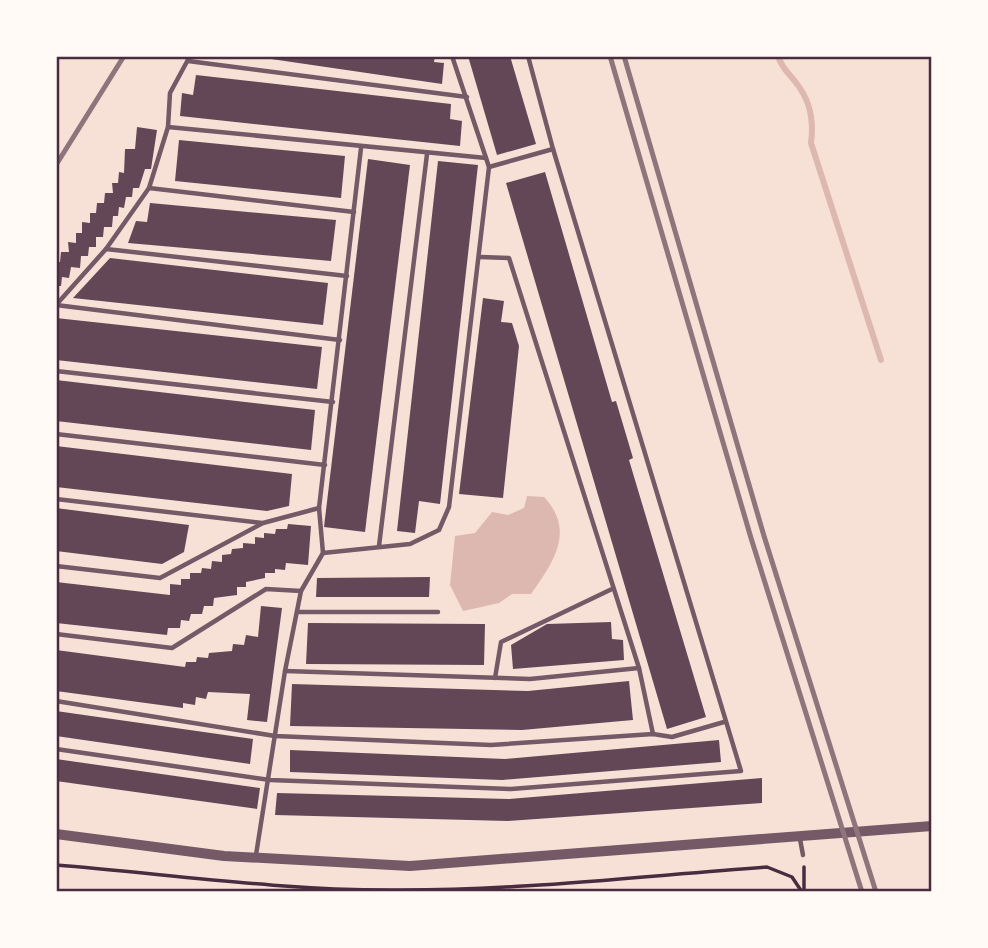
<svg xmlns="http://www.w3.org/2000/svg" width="988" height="948" viewBox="0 0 988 948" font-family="Poppins,sans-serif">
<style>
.water{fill:#dcb8b0}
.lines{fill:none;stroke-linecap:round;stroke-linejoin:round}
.stream{stroke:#dcb8b0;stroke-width:6}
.building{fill:#644757}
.path{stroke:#4a2c40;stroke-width:3.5}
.service{stroke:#755966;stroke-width:4.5}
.tertiary{stroke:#755966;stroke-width:10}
.rail{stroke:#8f747c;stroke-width:5}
.neatline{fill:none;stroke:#4a2c40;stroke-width:2.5}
</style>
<rect width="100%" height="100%" fill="#f7e1d7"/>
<path class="water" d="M 527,496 L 544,497 C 576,531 553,563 531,594 L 512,594 L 499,603 L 463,611 L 450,585 L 455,536 L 475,533 L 492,512 L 508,515 L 524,508 Z"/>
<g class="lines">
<path class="stream" d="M 778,56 C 782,69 789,73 797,84 C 811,102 814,121 811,143 L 881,360"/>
</g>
<g class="building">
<polygon points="250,56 435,56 434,62 444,63 442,84"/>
<polygon points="468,56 510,56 536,144 497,155"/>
<polygon points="196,75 451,104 450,119 462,121 460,146 180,116 182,93 193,95"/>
<polygon points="137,127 157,130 151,169 145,169 139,188 133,188 132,197 126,197 124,208 119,207 118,216 113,216 112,227 104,227 103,237 96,237 96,247 89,247 88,256 81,256 80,268 71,267 69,278 62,277 61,286 56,286 56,262 60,262 61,252 69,252 68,242 76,243 76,233 82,233 82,222 90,223 90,213 96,213 97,203 104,203 105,193 113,193 112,183 118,183 119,172 124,173 125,149 135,149"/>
<polygon points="179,140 345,156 341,198 175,181"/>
<polygon points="368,159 410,165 365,532 324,527"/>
<polygon points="438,161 478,165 440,504 419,501 415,533 397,531"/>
<polygon points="545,172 612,402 616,401 633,458 629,460 706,717 667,729 506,183"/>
<polygon points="150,203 336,220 331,261 128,243 136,221 147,222"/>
<polygon points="110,258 328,283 323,325 73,298"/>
<polygon points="483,298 504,301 501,322 512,323 519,346 503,498 459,494"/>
<polygon points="56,318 322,347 317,389 56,360"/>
<polygon points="56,380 315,410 311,450 56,421"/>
<polygon points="56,446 292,474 289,506 267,511 56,487"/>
<polygon points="56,508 189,525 184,552 162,564 56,551"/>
<polygon points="288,524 311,526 308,565 286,563 285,570 275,569 275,573 265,573 265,578 246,582 246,587 237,587 237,595 214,598 213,606 204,606 202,614 191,614 189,621 181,620 180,628 168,628 167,635 56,623 56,582 170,595 170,584 181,585 181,579 190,579 190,573 201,573 202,568 211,569 212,561 222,562 222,555 231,554 232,549 243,548 243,543 255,544 255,537 264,538 264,533 275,534 276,529 287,529"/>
<polygon points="430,577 429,597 316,597 317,578"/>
<polygon points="261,606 282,608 267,722 247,720 250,694 208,692 206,699 196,697 195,705 183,703 183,708 56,691 56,650 185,667 186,662 196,662 197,657 208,658 209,653 232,651 233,644 244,645 246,635 258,637"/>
<polygon points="611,622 612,639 623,640 624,660 513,669 511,645 547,624"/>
<polygon points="308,623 485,624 484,665 306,664"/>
<polygon points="629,681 633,720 522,730 290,726 292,684 528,691"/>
<polygon points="56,711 253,739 250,764 56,736"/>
<polygon points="719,740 721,762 502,780 290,772 290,750 505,759"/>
<polygon points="56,759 260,788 257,809 56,781"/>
<polygon points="762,778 762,803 508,821 275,815 277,793 509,799"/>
</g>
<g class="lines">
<g class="path">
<path d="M 56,865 C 167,874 278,890 390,890 C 515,891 642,876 767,867 L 792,877 L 802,892"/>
<polyline points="804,867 804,892"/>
</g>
<g class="service">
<polyline points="188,61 467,97"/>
<polyline points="168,127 486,158"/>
<polyline points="489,167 553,149"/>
<polyline points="149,188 354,212"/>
<polyline points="106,249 347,276"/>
<polyline points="480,257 509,258 639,668 653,734"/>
<polyline points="56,305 106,249 149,188 168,127 170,93 190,56"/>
<polyline points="56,305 340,340"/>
<polyline points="56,371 333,402"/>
<polyline points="56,434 325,465"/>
<polyline points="56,499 262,523"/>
<polyline points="379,546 427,154"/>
<polyline points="323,553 410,544 439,530 449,507 489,167 452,56"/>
<polyline points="56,566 160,578 263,523 319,508"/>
<polyline points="299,612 438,612"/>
<polyline points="56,634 172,648 266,589 301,591"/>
<polyline points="285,671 530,679 639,668"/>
<polyline points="495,678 501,642 612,589"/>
<polyline points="56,701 275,736 491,745 653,734 672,737 724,722"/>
<polyline points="56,749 270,780 511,789 741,771 553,149 528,56"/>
<polyline points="800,839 803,855"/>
<polyline points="256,855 285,671 301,591 323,553 319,508 361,148"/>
</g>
<polyline class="tertiary" points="56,834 224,856 410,866 932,826"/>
<g class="rail">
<polyline points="610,56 751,538 862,892"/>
<polyline points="624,56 764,536 876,892"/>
<polyline points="56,165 124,56"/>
</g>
</g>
<rect width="988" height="948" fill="none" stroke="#fffaf5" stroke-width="116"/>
<rect x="58" y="58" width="872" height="832" class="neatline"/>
</svg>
